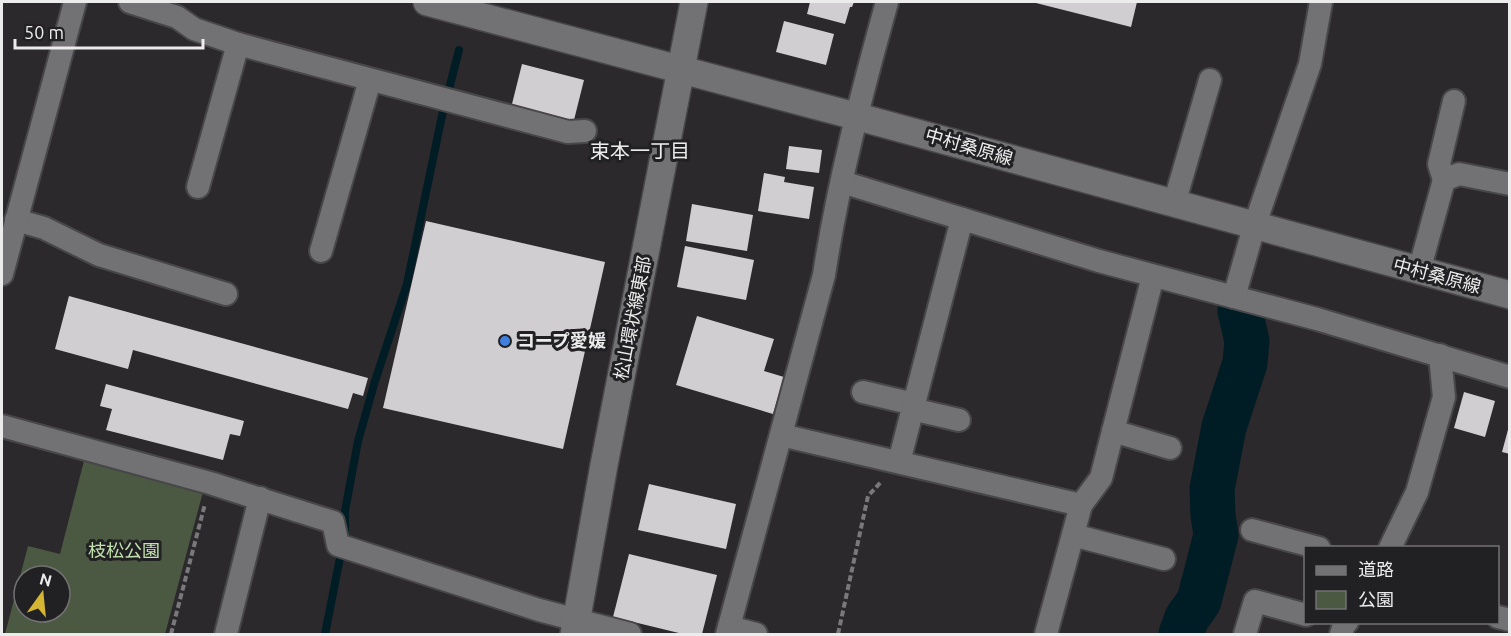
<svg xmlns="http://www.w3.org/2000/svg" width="1511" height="636" viewBox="0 0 1511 636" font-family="Ubuntu,'Noto Sans JP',sans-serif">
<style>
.green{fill:#4b5943;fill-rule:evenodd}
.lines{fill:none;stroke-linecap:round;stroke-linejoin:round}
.stream{stroke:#001c25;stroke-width:8}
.river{stroke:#001c25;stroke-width:45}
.building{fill:#d0ced1}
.minor-casing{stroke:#474648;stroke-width:26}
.tertiary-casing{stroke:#474648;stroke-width:30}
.path{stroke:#7a787a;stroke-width:4;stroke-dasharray:6 3;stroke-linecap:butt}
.minor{stroke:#727173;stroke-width:22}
.tertiary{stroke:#727173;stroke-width:27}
.shop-dot{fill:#3f7fe0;stroke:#212022;stroke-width:2}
.labels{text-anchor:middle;stroke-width:6;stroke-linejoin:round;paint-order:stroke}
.street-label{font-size:18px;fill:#edeced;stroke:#212022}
.poi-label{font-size:18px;font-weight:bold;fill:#edeced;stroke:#212022;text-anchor:start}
.park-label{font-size:18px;fill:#c1e2ae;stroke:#212022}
.neighbourhood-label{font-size:20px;fill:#edeced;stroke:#212022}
</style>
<rect width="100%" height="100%" fill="#2b292c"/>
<path class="green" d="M 85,457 L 204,488 L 165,634 L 5,634 L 28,546 L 60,554 ZM 24,576 L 60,576 L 60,612 L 24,612 Z"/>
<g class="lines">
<g class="stream">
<polyline points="449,89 459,50"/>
<polyline points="345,531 345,511 358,441 375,381 407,284 443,111"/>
<polyline points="325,634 340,558"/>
</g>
<polyline class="river" points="1181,634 1187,618 1199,601 1216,535 1213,515 1212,489 1224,427 1245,363 1247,341 1240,311"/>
</g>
<g class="building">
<polygon points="810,2 854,2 852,7 850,7 845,24 807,14"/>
<polygon points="1032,2 1137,2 1131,27"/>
<polygon points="784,21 834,34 826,65 776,52"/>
<polygon points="522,64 584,80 573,124 511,108"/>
<polygon points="789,146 822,150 819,173 786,169"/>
<polygon points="764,173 785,177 784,182 814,187 809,219 758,211"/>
<polygon points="692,204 753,215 747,251 686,241"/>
<polygon points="426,221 605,262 563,449 383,408"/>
<polygon points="685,246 754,260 746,300 677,287"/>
<polygon points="69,296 368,378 363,396 353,393 348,409 133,350 128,369 55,349"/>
<polygon points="697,316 774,339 764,371 784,377 773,414 676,385"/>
<polygon points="106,384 244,421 240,436 230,434 223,460 106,430 112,409 100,406"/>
<polygon points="1464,392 1495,401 1485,437 1454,428"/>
<polygon points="1509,426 1510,426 1510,454 1502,452"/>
<polygon points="649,484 736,504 726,549 638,530"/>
<polygon points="629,554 717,575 702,634 683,634 613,617"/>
</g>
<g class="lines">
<defs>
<g id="minor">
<polyline points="130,2 177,17 194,29 238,44 568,132 585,131"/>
<polyline points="1444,180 1439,164 1454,101"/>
<polyline points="842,182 1099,261 1317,319 1510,377"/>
<polyline points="198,187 238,44"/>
<polyline points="1174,204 1210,80"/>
<polyline points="16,220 44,228 99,255 226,294"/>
<polyline points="321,251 370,80"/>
<polyline points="1419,271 1444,180 1459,174 1510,184"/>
<polyline points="2,274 75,2"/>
<polyline points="1234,297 1254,227 1310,64 1321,2"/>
<polyline points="863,392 914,404"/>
<polyline points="912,409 959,420"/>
<polyline points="2,426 210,483 333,522 338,545 539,610 630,634"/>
<polyline points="1113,431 1170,448"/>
<polyline points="781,435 1081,505 1101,478 1153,276"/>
<polyline points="899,462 962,219"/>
<polyline points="1252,530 1319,548"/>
<polyline points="1073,535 1164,559"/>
<polyline points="1390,548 1417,492 1444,397 1440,355"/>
<polyline points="1498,617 1510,620"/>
<polyline points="729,627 756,634"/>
<polyline points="226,634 260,498"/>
<path d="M 727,634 L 824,275 C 838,183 862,92 887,2"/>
<polyline points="1046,634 1081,505"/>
<polyline points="1245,634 1255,601 1306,615"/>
<polyline points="1341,634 1344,625 1347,622"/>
</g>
<g id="tertiary">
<polyline points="427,2 855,116 1510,295"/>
<polyline points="574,634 604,465 694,2"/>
</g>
</defs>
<use href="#minor" class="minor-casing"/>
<use href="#tertiary" class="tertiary-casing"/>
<g class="path">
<polyline points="171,634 205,504"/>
<polyline points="838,634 868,496 881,482"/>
</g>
<use href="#minor" class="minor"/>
<use href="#tertiary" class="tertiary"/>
</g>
<circle class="shop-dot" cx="505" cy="341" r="6"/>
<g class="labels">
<g class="street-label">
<text transform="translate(969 147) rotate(16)" y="6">中村桑原線</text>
<text transform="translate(1437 276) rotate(15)" y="6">中村桑原線</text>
<text transform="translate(633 318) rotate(-79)" y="6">松山環状線東部</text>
</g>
<g class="poi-label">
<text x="517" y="347">コープ愛媛</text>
</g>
<g class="park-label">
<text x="124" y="557">枝松公園</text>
</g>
<g class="neighbourhood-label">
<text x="640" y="158">束本一丁目</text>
</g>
</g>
<rect width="1511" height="636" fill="none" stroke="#edeced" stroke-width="6"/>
<rect x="1304" y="546" width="195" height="78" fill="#212022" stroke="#737273" stroke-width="1.5"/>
<rect x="1316" y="566" width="30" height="9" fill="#727173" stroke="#737273" stroke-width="1.5"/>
<text x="1358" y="576" font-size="18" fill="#edeced">道路</text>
<rect x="1316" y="591" width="30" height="18" fill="#4b5943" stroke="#737273" stroke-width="1.5"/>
<text x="1358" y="606" font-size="18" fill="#edeced">公園</text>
<g transform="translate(42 594) rotate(15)"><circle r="28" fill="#212022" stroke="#737273" stroke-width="1.5"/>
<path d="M0-4.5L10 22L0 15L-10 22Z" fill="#d5b534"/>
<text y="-9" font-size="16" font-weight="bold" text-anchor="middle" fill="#edeced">N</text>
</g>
<path d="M15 39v9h188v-9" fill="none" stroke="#edeced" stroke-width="3"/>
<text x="24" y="39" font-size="18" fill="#edeced" stroke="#212022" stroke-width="4.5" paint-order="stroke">50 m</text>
</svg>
